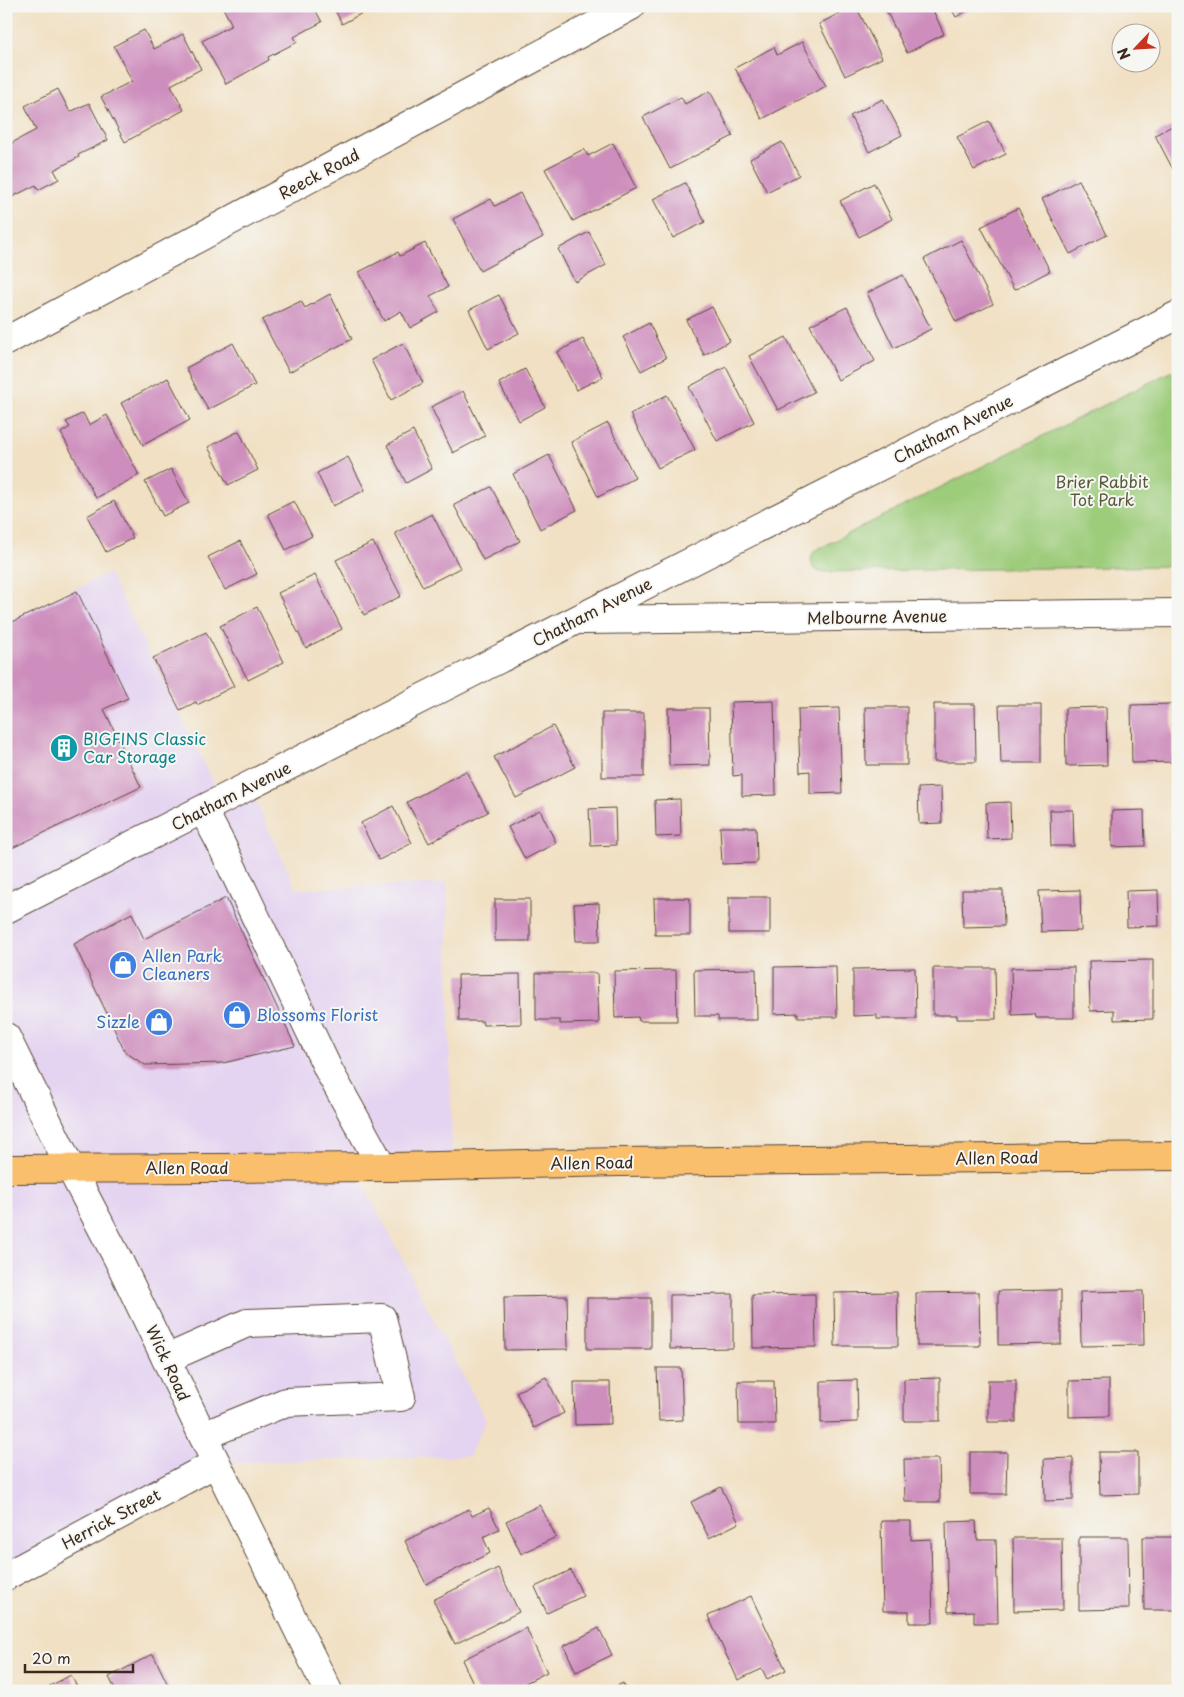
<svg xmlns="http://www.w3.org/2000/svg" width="1184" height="1697" viewBox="0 0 1184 1697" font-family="'Playpen Sans',sans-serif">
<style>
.built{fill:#e4d3f1}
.green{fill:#9dcc7a;stroke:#6c7b4c}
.building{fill:#ce8ebd}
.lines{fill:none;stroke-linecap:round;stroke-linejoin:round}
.minor-casing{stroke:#564537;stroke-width:30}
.major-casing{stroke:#564537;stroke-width:30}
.minor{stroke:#fff;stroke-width:28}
.major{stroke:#f9bf6d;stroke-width:28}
.labels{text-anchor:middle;stroke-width:4;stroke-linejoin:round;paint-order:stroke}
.street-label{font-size:16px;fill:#3b2a1e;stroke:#f6f6f2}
.park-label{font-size:16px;fill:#585b3a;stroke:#f6f6f2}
.culture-label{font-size:16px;fill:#0d838f;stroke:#f6f6f2;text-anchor:start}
.shop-label{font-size:16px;fill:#366cbe;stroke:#f6f6f2;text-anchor:start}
</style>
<rect width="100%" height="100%" fill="#f6f6f2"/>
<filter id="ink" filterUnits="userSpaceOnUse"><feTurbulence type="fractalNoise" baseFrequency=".02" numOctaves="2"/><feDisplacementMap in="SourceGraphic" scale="10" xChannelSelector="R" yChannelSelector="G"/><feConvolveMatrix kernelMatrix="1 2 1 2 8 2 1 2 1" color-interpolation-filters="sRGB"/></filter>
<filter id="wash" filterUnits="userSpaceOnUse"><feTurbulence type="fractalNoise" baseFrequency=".0096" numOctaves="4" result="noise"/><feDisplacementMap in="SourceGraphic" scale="20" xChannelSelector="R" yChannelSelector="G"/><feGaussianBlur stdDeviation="1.12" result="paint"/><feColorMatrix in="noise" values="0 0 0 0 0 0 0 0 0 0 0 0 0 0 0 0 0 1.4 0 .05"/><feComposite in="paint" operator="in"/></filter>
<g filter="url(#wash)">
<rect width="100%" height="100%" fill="#f1e0c3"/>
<polygon class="built" points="109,573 222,799 249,786 296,889 447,883 452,1166 355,1168 486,1420 469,1456 216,1463 6,1576 6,622"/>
<polygon class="green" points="1178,368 1178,566 819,572 813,568 811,559 814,551"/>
<g id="blocks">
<g class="building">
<polygon points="222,6 313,6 322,22 294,37 297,42 268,57 269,60 226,84 202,41 232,25"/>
<polygon points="333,6 375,6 342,24"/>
<polygon points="853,6 856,6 882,58 845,76 819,24"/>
<polygon points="884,6 931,6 944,34 907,53"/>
<polygon points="950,6 976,6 956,17"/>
<polygon points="144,30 154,49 183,34 201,69 171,85 184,110 125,142 101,97 132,81 114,46"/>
<polygon points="802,42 826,86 762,119 735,68 774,47 777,55"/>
<polygon points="58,89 70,112 89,103 108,140 78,155 79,157 54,170 59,179 38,190 36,185 6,200 6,146 36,130 25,106"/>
<polygon points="710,91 733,136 670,169 643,117 681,97 685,104"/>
<polygon points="883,99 902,135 869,152 850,116"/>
<polygon points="989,121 1006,154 974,170 957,137"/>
<polygon points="1178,123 1178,179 1155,135"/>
<polygon points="782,142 799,175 767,192 750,159"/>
<polygon points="613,143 636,188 573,221 545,169 584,149 588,156"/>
<polygon points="1079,180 1107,235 1070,254 1042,199"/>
<polygon points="685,183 705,222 673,238 653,199"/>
<polygon points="874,183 892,219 859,237 840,201"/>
<polygon points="520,193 543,237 480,271 453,219 491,199 495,206"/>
<polygon points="1018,208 1050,271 1014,290 981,227"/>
<polygon points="589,232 606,265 575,282 558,249"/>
<polygon points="961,240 993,304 956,322 924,259"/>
<polygon points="425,243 448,287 430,296 439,312 410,328 401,311 384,321 359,272 398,252 400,256"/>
<polygon points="903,275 931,329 894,348 867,293"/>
<polygon points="330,294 352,339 289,372 262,320 301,301 305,308"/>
<polygon points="499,295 519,333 488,349 469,310"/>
<polygon points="712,307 730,341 704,355 686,320"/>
<polygon points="847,307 875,361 838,380 810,325"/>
<polygon points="649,323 666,358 641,371 623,337"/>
<polygon points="786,337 814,392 778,410 749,356"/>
<polygon points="583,339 603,377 576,390 557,352"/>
<polygon points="233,343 255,385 208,410 186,368"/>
<polygon points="403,343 423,383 391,400 371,360"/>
<polygon points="726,367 754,422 717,441 689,387"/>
<polygon points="525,369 545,407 519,421 499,383"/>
<polygon points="168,378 190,420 143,445 121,403"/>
<polygon points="463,391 485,436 453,453 431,407"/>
<polygon points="667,395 695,450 658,468 630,414"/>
<polygon points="83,413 89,425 107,415 139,475 96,498 61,433 70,427 66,422"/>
<polygon points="608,423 635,478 598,497 571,442"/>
<polygon points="239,431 258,470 228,485 208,447"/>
<polygon points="413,431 432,469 406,483 387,445"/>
<polygon points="549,455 577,510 540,529 513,474"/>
<polygon points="348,457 365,490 333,506 317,473"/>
<polygon points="171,469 189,503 163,516 145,482"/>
<polygon points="491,487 520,541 483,560 454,505"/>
<polygon points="114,501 133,538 106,552 87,516"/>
<polygon points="294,501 312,536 286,550 268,514"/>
<polygon points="432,514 460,568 423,587 395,533"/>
<polygon points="240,541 257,574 225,590 208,557"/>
<polygon points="373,542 401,596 364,615 336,560"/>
<polygon points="315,575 342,629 306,648 278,593"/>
<polygon points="77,591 128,698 104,709 141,787 12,848 6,836 6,625"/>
<polygon points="257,607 284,662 248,680 220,626"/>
<polygon points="206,632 234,686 197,705 196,702 180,710 153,658"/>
<polygon points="774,701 776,795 742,796 742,775 733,776 731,702"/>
<polygon points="934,704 975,704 976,762 934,762"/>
<polygon points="1172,704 1173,762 1132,763 1131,705"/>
<polygon points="999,705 1041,705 1041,763 1001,763"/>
<polygon points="865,707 907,707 907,765 866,765"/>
<polygon points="1106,707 1107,765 1066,766 1065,708"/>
<polygon points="668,708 709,708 710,765 669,766"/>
<polygon points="839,708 842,793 810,794 810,771 800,772 798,709"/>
<rect x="602" y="713" width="42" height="64"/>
<polygon points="553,726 575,767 516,798 494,757"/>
<polygon points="466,771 488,812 429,843 407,802"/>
<polygon points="941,787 942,823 919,824 918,788"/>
<polygon points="680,799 681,836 656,837 655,800"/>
<polygon points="1010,802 1011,838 987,839 986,803"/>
<polygon points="393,806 412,843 379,860 361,823"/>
<polygon points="615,808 616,845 591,846 589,809"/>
<polygon points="540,810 556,843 525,859 508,827"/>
<polygon points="1050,810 1073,810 1074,846 1051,846"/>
<polygon points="1144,810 1145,846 1112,847 1112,811"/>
<polygon points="720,827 756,827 757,863 722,864"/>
<polygon points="962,890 1003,890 1004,926 963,927"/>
<polygon points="1080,890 1081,931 1041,932 1039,891"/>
<polygon points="1158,890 1159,926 1127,927 1126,891"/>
<rect x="729" y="897" width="41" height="36"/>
<polygon points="226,898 295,1046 223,1063 145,1065 125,1052 74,944 132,913 144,939"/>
<polygon points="654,898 690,898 690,935 655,935"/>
<rect x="495" y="899" width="35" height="42"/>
<polygon points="599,903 600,941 576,941 574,904"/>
<polygon points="1153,960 1153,1019 1114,1020 1114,1010 1090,1011 1089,961"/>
<polygon points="836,966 837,1017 798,1017 798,1013 774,1014 774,967"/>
<polygon points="1074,967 1074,1018 1036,1018 1035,1014 1012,1015 1011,968"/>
<polygon points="915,968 916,1019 877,1019 877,1015 853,1016 853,969"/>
<polygon points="933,968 995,968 996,1019 957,1019 957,1015 933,1015"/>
<polygon points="756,969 757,1020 718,1020 718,1016 695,1016 694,970"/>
<polygon points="676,970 677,1021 639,1021 638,1017 615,1018 614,971"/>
<polygon points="536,973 597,973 599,1023 560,1024 560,1020 536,1020"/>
<polygon points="520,974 521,1024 483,1025 482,1021 459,1021 458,975"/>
<polygon points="1061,1290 1061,1344 998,1345 998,1291"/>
<polygon points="1143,1291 1144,1345 1081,1346 1080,1292"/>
<polygon points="897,1292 898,1346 835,1346 834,1293"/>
<polygon points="979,1292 980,1346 917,1346 916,1293"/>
<polygon points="733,1294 733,1348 670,1349 670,1295"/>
<polygon points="815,1294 816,1347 753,1348 752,1295"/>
<polygon points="567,1296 568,1349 505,1350 504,1297"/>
<rect x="587" y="1298" width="64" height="51"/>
<polygon points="657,1368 681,1368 683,1420 659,1421"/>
<polygon points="546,1377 564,1413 534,1428 516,1392"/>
<polygon points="940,1378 940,1421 904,1421 904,1379"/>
<polygon points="857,1380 858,1422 821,1423 821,1381"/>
<rect x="988" y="1380" width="28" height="42"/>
<polygon points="1109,1380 1109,1416 1069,1417 1069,1381"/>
<polygon points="738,1381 774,1381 775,1424 739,1424"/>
<polygon points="574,1382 610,1382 611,1424 575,1425"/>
<polygon points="970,1452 1007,1452 1006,1494 970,1494"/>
<polygon points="1099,1452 1138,1452 1138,1494 1100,1495"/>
<polygon points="1073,1458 1073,1500 1045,1501 1044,1459"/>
<polygon points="904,1459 939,1459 940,1502 905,1502"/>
<polygon points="721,1487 739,1523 709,1538 691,1502"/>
<polygon points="540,1505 556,1537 521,1554 506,1521"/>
<polygon points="489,1508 499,1529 483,1537 490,1553 426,1584 405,1541 469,1509 472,1516"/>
<polygon points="881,1521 911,1521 911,1540 931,1539 933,1623 909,1623 909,1611 883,1611"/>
<polygon points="976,1521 977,1540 996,1540 998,1623 974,1623 974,1611 948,1612 946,1522"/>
<polygon points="1079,1537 1128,1537 1129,1609 1079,1610"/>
<polygon points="1143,1537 1178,1537 1178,1610 1144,1610"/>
<polygon points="1013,1538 1062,1538 1063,1610 1014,1611"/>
<polygon points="498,1568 519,1612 455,1644 433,1600"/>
<polygon points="571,1570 583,1596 547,1613 535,1587"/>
<polygon points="751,1596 786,1670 767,1679 762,1669 738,1680 708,1616"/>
<polygon points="526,1628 547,1672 510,1691 477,1691 462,1660"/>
<polygon points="599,1628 612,1655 576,1672 564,1646"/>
<polygon points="153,1654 171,1691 116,1691 109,1677"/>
<polygon points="71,1675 79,1691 40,1691"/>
<polygon points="623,1683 627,1691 607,1691"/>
</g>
</g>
</g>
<g filter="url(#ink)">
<use href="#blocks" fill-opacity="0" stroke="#564537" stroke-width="1"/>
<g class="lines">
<defs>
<g id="minor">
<polyline points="6,341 631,6"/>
<polyline points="583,620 1178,613"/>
<polyline points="203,810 220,842 329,1071 382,1167"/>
<polyline points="6,909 1178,315"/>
<polyline points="6,1037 71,1169 118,1259 203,1436 328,1691"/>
<polyline points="166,1359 247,1323 382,1318 401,1397 286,1402 203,1436"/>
<polyline points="6,1576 216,1463"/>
</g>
<polyline id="major" points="6,1169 392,1167 619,1162 1178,1156"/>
</defs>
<use href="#minor" class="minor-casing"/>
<use href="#major" class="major-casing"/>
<use href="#minor" class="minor"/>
<use href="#major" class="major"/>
</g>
</g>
<defs>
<symbol id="building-disc" viewBox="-11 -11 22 22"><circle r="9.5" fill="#0f9aa8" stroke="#f6f6f2"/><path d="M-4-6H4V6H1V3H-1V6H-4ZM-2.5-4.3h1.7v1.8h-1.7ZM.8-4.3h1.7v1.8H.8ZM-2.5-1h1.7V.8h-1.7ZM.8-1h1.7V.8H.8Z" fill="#fff"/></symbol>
<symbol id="shop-disc" viewBox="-11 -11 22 22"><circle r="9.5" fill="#3f7fe0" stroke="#f6f6f2"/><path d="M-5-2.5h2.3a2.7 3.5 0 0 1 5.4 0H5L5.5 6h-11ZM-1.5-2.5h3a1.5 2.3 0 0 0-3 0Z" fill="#fff"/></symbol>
</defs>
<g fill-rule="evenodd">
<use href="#building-disc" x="48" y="732" width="32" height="32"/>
<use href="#shop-disc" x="107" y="949" width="32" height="32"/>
<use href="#shop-disc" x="221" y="999" width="32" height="32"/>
<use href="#shop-disc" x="143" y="1006" width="32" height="32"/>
</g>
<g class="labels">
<g class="street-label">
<text transform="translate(319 174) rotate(-28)" y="6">Reeck Road</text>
<text transform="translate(953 429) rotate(-27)" y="6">Chatham Avenue</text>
<text transform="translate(592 612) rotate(-27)" y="6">Chatham Avenue</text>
<text transform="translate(877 617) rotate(-1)" y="6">Melbourne Avenue</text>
<text transform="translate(231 796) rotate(-27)" y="6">Chatham Avenue</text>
<text transform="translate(997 1158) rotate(-1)" y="6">Allen Road</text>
<text transform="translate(592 1163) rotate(-1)" y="6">Allen Road</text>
<text x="187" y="1174">Allen Road</text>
<text transform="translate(168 1363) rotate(65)" y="6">Wick Road</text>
<text transform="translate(111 1519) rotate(-28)" y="6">Herrick Street</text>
</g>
<g class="park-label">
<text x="1102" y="488">Brier Rabbit<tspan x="1102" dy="18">Tot Park</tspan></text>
</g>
<g class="culture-label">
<text x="83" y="745">BIGFINS Classic<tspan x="83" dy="18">Car Storage</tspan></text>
</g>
<g class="shop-label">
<text x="142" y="962">Allen Park<tspan x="142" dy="18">Cleaners</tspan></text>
<text x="256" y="1021">Blossoms Florist</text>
<text x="140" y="1028" text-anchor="end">Sizzle</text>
</g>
</g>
<rect width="1184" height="1697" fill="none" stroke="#f6f6f2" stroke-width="25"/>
<g transform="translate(1136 48) rotate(245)"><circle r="24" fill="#f6f6f2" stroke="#aba49d"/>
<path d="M0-4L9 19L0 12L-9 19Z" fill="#c8321e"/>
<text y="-8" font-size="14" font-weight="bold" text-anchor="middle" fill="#3b2a1e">N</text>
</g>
<path d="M25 1664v8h108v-8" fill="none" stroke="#3b2a1e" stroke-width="2.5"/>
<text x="32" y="1664" font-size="15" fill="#3b2a1e" stroke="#f6f6f2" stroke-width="4" paint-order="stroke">20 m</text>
</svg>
